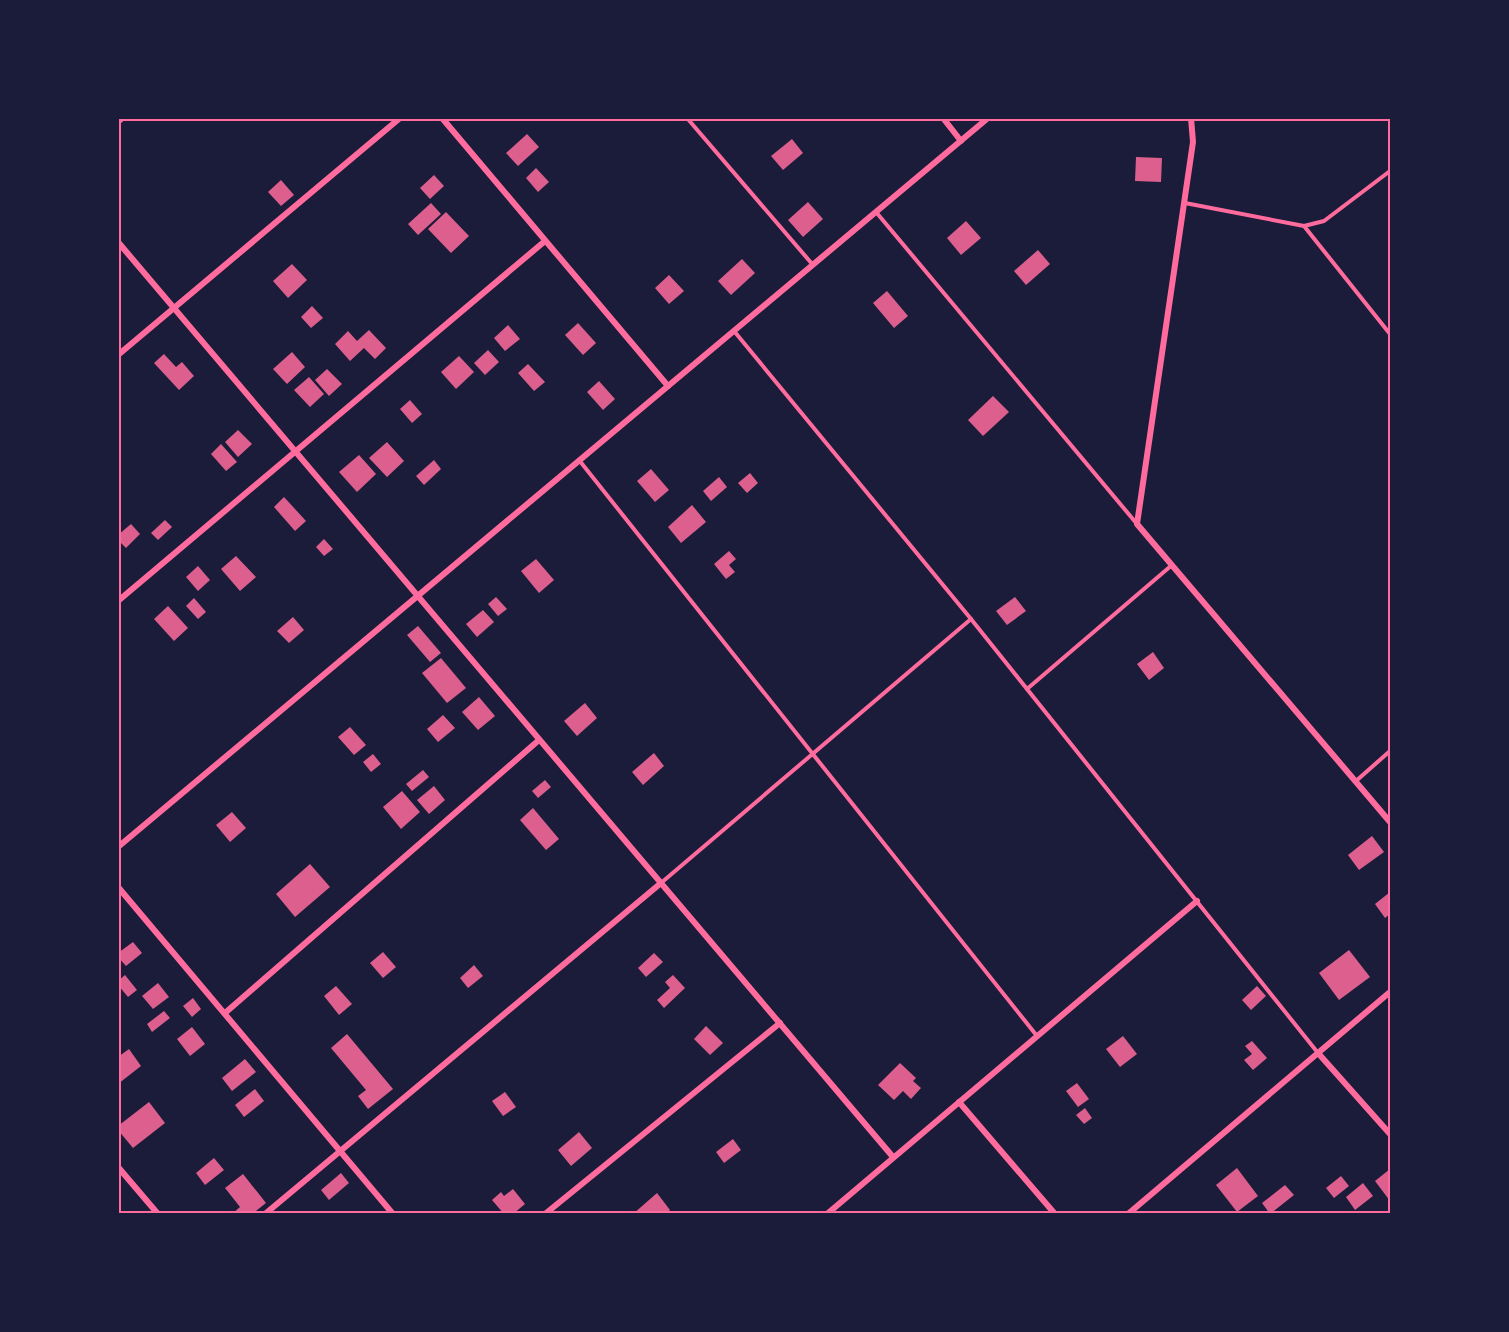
<svg xmlns="http://www.w3.org/2000/svg" width="1509" height="1332" viewBox="0 0 1509 1332" font-family="Figtree,sans-serif">
<style>
.building{fill:#dd5f8e}
.lines{fill:none;stroke-linecap:round;stroke-linejoin:round}
.service{stroke:#ff6b9d;stroke-width:4}
.minor{stroke:#ff6b9d;stroke-width:6}
.neatline{fill:none;stroke:#ff6b9d;stroke-width:2}
</style>
<rect width="100%" height="100%" fill="#1b1b3a"/>
<g class="building">
<polygon points="527,134 539,147 518,166 506,153"/>
<polygon points="792,139 803,153 783,170 771,156"/>
<polygon points="1136,157 1162,158 1161,182 1135,181"/>
<polygon points="536,168 549,182 538,192 526,178"/>
<polygon points="434,175 444,186 430,199 420,188"/>
<polygon points="281,180 294,195 281,206 268,192"/>
<polygon points="808,202 823,219 803,237 788,220"/>
<polygon points="431,203 441,214 418,235 408,224"/>
<polygon points="446,212 469,236 451,253 428,229"/>
<polygon points="966,221 981,238 961,255 947,238"/>
<polygon points="1038,250 1050,264 1026,285 1014,271"/>
<polygon points="742,259 755,273 731,295 718,281"/>
<polygon points="292,264 307,280 288,298 273,281"/>
<polygon points="669,275 684,291 669,304 655,288"/>
<polygon points="887,291 908,316 894,328 873,303"/>
<polygon points="312,306 323,318 311,328 301,317"/>
<polygon points="578,323 596,343 583,355 565,335"/>
<polygon points="508,325 520,339 505,351 494,338"/>
<polygon points="369,330 386,348 375,359 364,348 350,361 335,344 348,331 357,341"/>
<polygon points="488,350 499,362 485,375 474,363"/>
<polygon points="292,352 305,367 287,384 273,369"/>
<polygon points="164,354 176,367 182,362 194,376 179,390 154,363"/>
<polygon points="459,356 474,372 456,389 441,372"/>
<polygon points="528,364 545,382 534,391 518,373"/>
<polygon points="327,369 342,384 329,396 315,380"/>
<polygon points="309,377 324,394 310,407 294,390"/>
<polygon points="599,381 615,399 603,410 587,392"/>
<polygon points="993,396 1009,412 983,436 968,420"/>
<polygon points="410,400 422,414 412,423 400,409"/>
<polygon points="238,430 252,444 238,457 225,442"/>
<polygon points="387,442 404,461 387,477 369,458"/>
<polygon points="221,444 237,462 226,471 211,454"/>
<polygon points="359,455 376,474 357,492 339,472"/>
<polygon points="434,460 441,469 424,485 416,476"/>
<polygon points="651,469 669,490 655,502 637,481"/>
<polygon points="750,473 758,483 747,493 738,483"/>
<polygon points="719,477 727,487 711,501 703,491"/>
<polygon points="284,497 306,521 295,531 274,507"/>
<polygon points="692,505 706,522 681,543 668,527"/>
<polygon points="165,520 172,527 158,540 151,533"/>
<polygon points="131,524 140,534 126,548 118,540 118,535"/>
<polygon points="324,539 333,549 324,556 316,547"/>
<polygon points="729,551 736,559 729,565 735,572 726,579 714,564"/>
<polygon points="236,556 256,577 240,591 221,569"/>
<polygon points="536,559 554,580 539,593 521,571"/>
<polygon points="198,566 210,580 198,591 186,577"/>
<polygon points="496,597 507,609 498,616 488,604"/>
<polygon points="1015,597 1026,611 1007,625 996,611"/>
<polygon points="194,598 206,612 198,619 186,606"/>
<polygon points="168,606 188,628 174,641 154,619"/>
<polygon points="483,610 494,622 477,637 466,624"/>
<polygon points="293,617 304,630 289,643 277,631"/>
<polygon points="418,626 441,653 430,662 407,635"/>
<polygon points="1153,652 1164,668 1149,680 1137,664"/>
<polygon points="441,658 466,688 447,703 422,673"/>
<polygon points="479,697 495,716 478,730 462,712"/>
<polygon points="585,703 597,718 577,736 564,721"/>
<polygon points="443,715 455,728 438,742 427,729"/>
<polygon points="350,727 366,745 354,755 338,737"/>
<polygon points="654,753 664,766 643,785 632,772"/>
<polygon points="373,754 381,764 371,772 363,762"/>
<polygon points="423,770 429,777 412,791 406,784"/>
<polygon points="545,780 551,787 538,798 532,791"/>
<polygon points="434,786 445,800 429,814 417,800"/>
<polygon points="402,791 420,812 401,829 383,807"/>
<polygon points="533,808 559,839 546,850 520,820"/>
<polygon points="232,812 246,828 230,842 216,825"/>
<polygon points="1372,836 1384,852 1359,870 1348,855"/>
<polygon points="310,864 330,887 295,917 276,894"/>
<polygon points="1390,892 1390,914 1385,918 1375,904"/>
<polygon points="133,942 142,953 126,966 118,957 118,953"/>
<polygon points="1349,950 1370,977 1339,1000 1319,973"/>
<polygon points="383,952 396,967 383,978 370,963"/>
<polygon points="654,953 663,962 646,977 638,968"/>
<polygon points="474,965 483,976 468,988 460,978"/>
<polygon points="125,975 137,990 128,997 118,985 118,981"/>
<polygon points="673,975 685,988 664,1008 657,1000 670,988 665,982"/>
<polygon points="158,983 169,997 153,1009 142,996"/>
<polygon points="336,986 352,1004 339,1015 324,996"/>
<polygon points="1257,986 1266,996 1251,1010 1242,1000"/>
<polygon points="193,998 201,1009 192,1017 183,1006"/>
<polygon points="164,1011 170,1018 152,1032 147,1024"/>
<polygon points="706,1026 723,1043 710,1055 694,1039"/>
<polygon points="192,1027 205,1044 190,1056 177,1039"/>
<polygon points="347,1034 393,1089 368,1109 358,1096 366,1090 331,1048"/>
<polygon points="1123,1036 1137,1054 1120,1067 1106,1049"/>
<polygon points="1252,1041 1267,1058 1253,1070 1244,1060 1252,1054 1245,1046"/>
<polygon points="129,1049 141,1066 118,1084 118,1057"/>
<polygon points="245,1059 256,1072 232,1091 222,1078"/>
<polygon points="900,1063 916,1078 913,1081 921,1088 911,1099 903,1091 894,1100 878,1085"/>
<polygon points="1077,1083 1089,1099 1078,1107 1066,1091"/>
<polygon points="255,1089 264,1101 244,1117 235,1105"/>
<polygon points="505,1092 516,1107 503,1116 492,1101"/>
<polygon points="149,1102 165,1123 133,1148 118,1130 118,1126"/>
<polygon points="1085,1108 1092,1118 1084,1124 1076,1115"/>
<polygon points="579,1132 592,1148 571,1166 558,1150"/>
<polygon points="733,1139 741,1150 724,1163 716,1152"/>
<polygon points="214,1158 224,1170 205,1185 196,1173"/>
<polygon points="1237,1168 1258,1196 1237,1212 1216,1185"/>
<polygon points="1390,1169 1390,1201 1375,1181"/>
<polygon points="341,1173 349,1183 329,1200 321,1190"/>
<polygon points="243,1174 266,1203 252,1214 232,1214 240,1207 225,1188"/>
<polygon points="1341,1176 1349,1186 1334,1198 1326,1188"/>
<polygon points="1363,1183 1373,1196 1355,1210 1346,1197"/>
<polygon points="1285,1185 1294,1195 1270,1214 1262,1203"/>
<polygon points="513,1189 525,1204 513,1214 504,1214 492,1200 501,1192 504,1196"/>
<polygon points="657,1193 670,1210 666,1214 633,1214"/>
</g>
<g class="lines">
<g class="service">
<polyline points="687,118 813,265"/>
<polyline points="118,123 124,118"/>
<polyline points="1185,203 1304,226 1324,221 1390,171"/>
<polyline points="876,212 1137,524"/>
<polyline points="1304,226 1390,334"/>
<polyline points="734,331 971,619 1318,1053"/>
<polyline points="579,460 1037,1036"/>
<polyline points="1027,689 1172,565"/>
<polyline points="1356,781 1390,751"/>
<polyline points="661,883 971,619"/>
</g>
<g class="minor">
<polyline points="442,118 668,386"/>
<polyline points="943,118 961,141"/>
<polyline points="1191,118 1193,142 1137,524 1390,822"/>
<polyline points="118,242 893,1157"/>
<polyline points="118,355 400,118"/>
<polyline points="118,601 545,241"/>
<polyline points="118,847 988,118"/>
<polyline points="118,887 393,1214"/>
<polyline points="225,1013 539,740"/>
<polyline points="1318,1053 1390,1134"/>
<polyline points="959,1102 1055,1214"/>
<polyline points="118,1167 158,1214"/>
<polyline points="265,1214 661,883"/>
<polyline points="545,1214 780,1023"/>
<polyline points="827,1214 1197,901"/>
<polyline points="1128,1214 1390,992"/>
</g>
</g>
<rect width="1509" height="1332" fill="none" stroke="#1b1b3a" stroke-width="240"/>
<rect x="120" y="120" width="1269" height="1092" class="neatline"/>
</svg>
